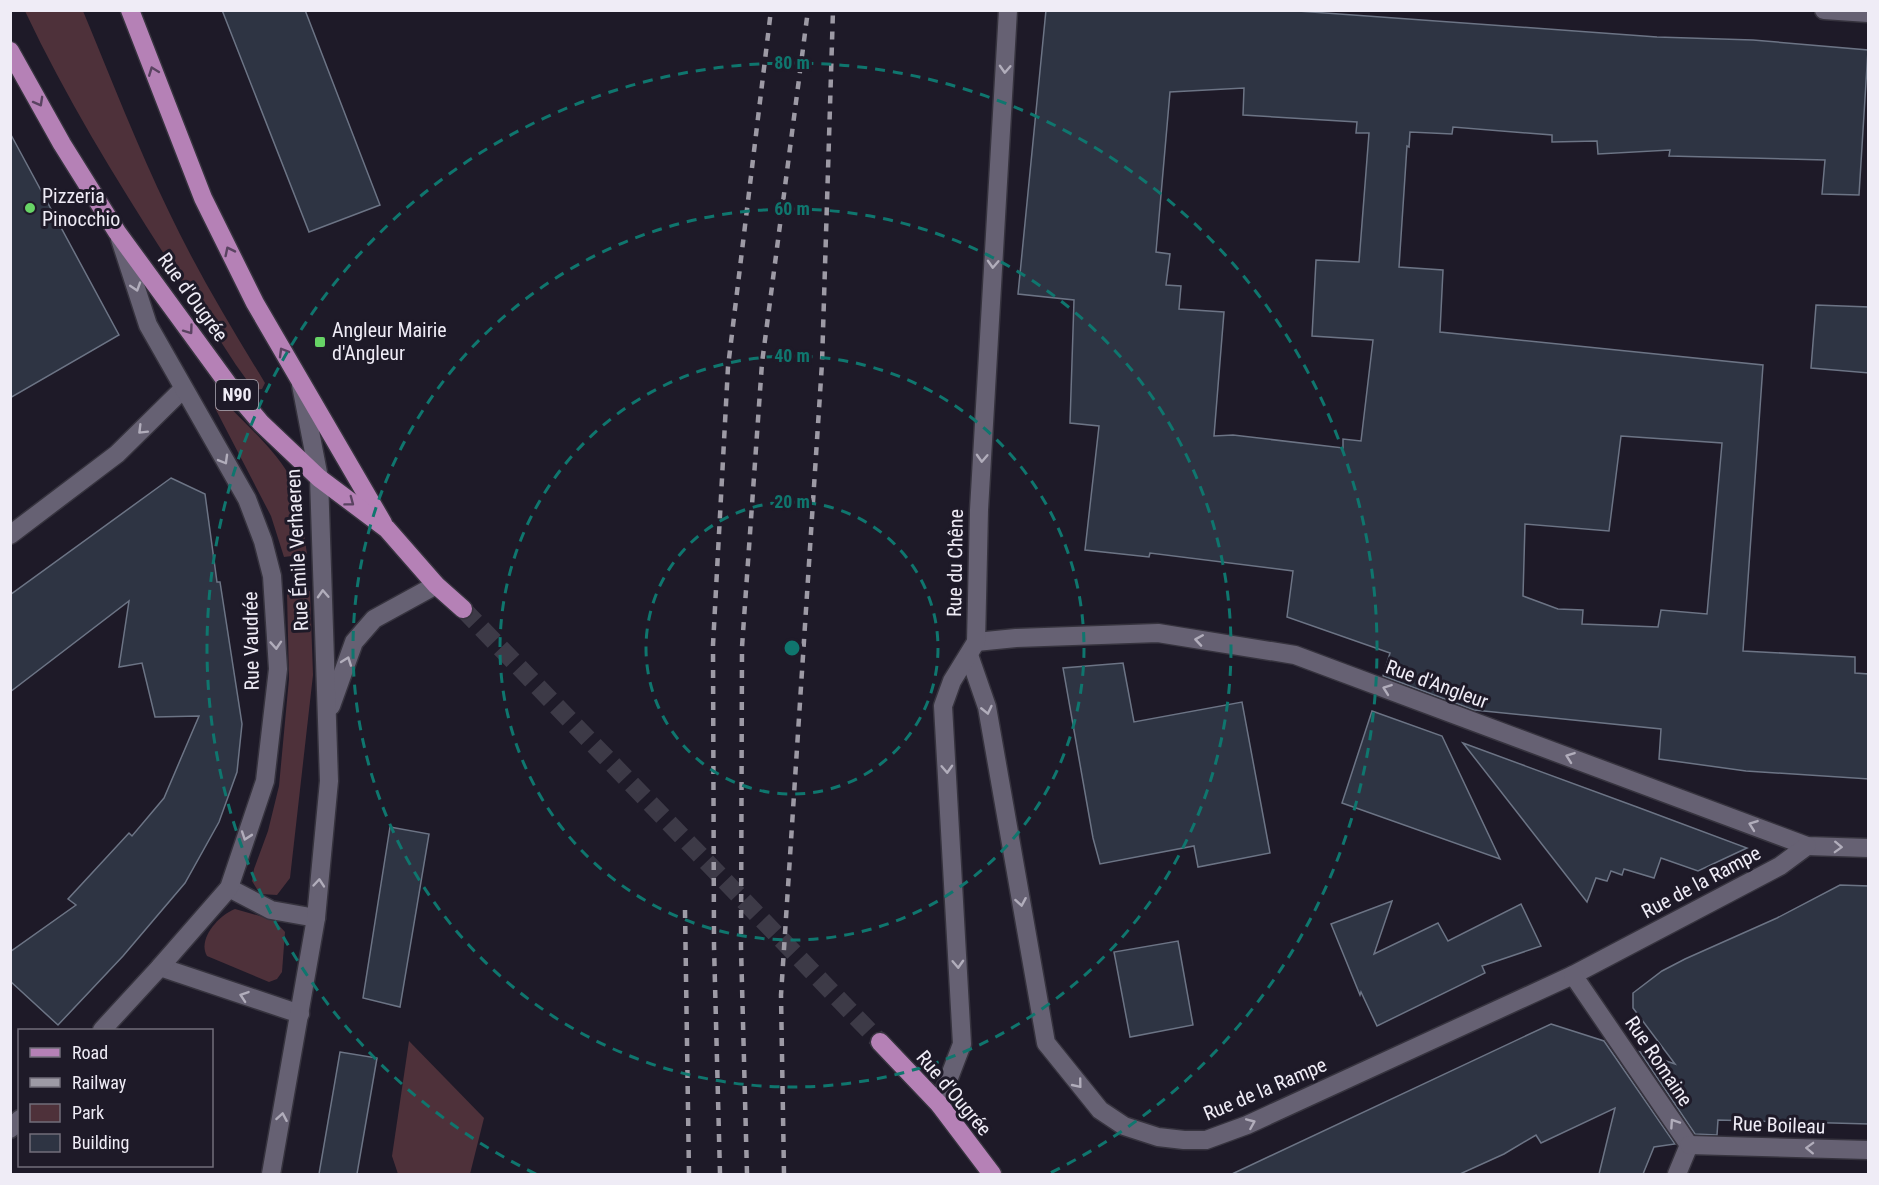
<svg xmlns="http://www.w3.org/2000/svg" width="1879" height="1185" viewBox="0 0 1879 1185" font-family="'Roboto Condensed',sans-serif">
<style>
.green{fill:#4e313a}
.building{fill:#2e3443;stroke:#6c7485;stroke-width:1.5;fill-rule:evenodd}
.lines{fill:none;stroke-linecap:round;stroke-linejoin:round}
.primary-tunnel{stroke:#3d3a47;stroke-width:18;stroke-dasharray:18 9;stroke-linecap:butt}
.street-casing{stroke:#36333e;stroke-width:21}
.primary-casing{stroke:#36333e;stroke-width:21}
.street{stroke:#666173;stroke-width:18}
.primary{stroke:#b581b6;stroke-width:18}
.rail{stroke:#9d9aa5;stroke-width:4.5;stroke-dasharray:8 8;stroke-linecap:butt}
.oneway{stroke:#b1adbb}
.oneway2{stroke:#5a4361}
.ring{fill:none;stroke:#0f766e;stroke-width:3;stroke-dasharray:10 8}
.poi-dot{fill:#67d466;stroke:#1e1a28;stroke-width:2}
.labels{text-anchor:middle;stroke-width:6;stroke-linejoin:round;paint-order:stroke}
.shield{fill:#1e1a28;stroke:#b0adb8;stroke-width:1.5}
.shield-label{font-size:18px;font-weight:bold;fill:#efecf6}
.poi-label{font-size:20px;fill:#efecf6;stroke:#1e1a28;text-anchor:start}
.street-label{font-size:20px;fill:#efecf6;stroke:#1e1a28}
.centre{fill:#0f766e;stroke:#1e1a28;stroke-width:3}
.ring-label{font-size:18px;text-anchor:middle;font-weight:bold;fill:#0f766e;stroke:#1e1a28;stroke-width:6;stroke-linejoin:round;paint-order:stroke}
</style>
<rect width="100%" height="100%" fill="#1e1a28"/>
<g class="green">
<path d="M 25,11 L 83,11 C 111,78 137,146 169,212 C 197,271 231,327 265,383 L 262,389 L 254,390 L 236,365 C 161,249 84,136 25,11 Z"/>
<path d="M 223,400 C 243,422 280,454 292,481 C 302,503 303,530 307,554 L 284,557 L 271,516 L 215,408 L 217,402 Z"/>
<polygon points="310,591 313,675 290,878 277,895 260,894 252,881 254,869 268,831 279,786 289,679 287,593"/>
<path d="M 235,909 L 274,920 L 285,932 L 282,972 L 277,979 L 269,982 L 207,956 C 197,939 219,915 235,909 Z"/>
<polygon points="409,1041 484,1118 470,1174 398,1174 392,1156"/>
</g>
<g class="building">
<polygon points="222,10 305,10 380,205 309,232"/>
<path d="M 1046,10 L 1284,10 L 1657,37 L 1753,40 L 1868,50 L 1859,195 L 1822,194 L 1825,160 L 1669,156 L 1670,150 L 1598,154 L 1597,141 L 1552,142 L 1552,135 L 1453,127 L 1452,134 L 1410,132 L 1409,147 L 1407,146 L 1399,267 L 1443,270 L 1440,332 L 1763,365 L 1743,651 L 1855,657 L 1855,673 L 1869,674 L 1869,779 L 1746,771 L 1659,759 L 1661,729 L 1474,710 L 1383,676 L 1390,653 L 1287,617 L 1293,571 L 1150,553 L 1149,557 L 1085,550 L 1099,426 L 1070,423 L 1074,300 L 1018,294 ZM 1244,88 L 1243,115 L 1357,122 L 1356,133 L 1369,133 L 1359,262 L 1316,260 L 1312,336 L 1373,340 L 1361,441 L 1343,439 L 1343,448 L 1233,435 L 1214,436 L 1224,312 L 1179,309 L 1181,286 L 1166,285 L 1170,254 L 1156,252 L 1170,92 ZM 1621,436 L 1722,443 L 1707,614 L 1661,610 L 1658,627 L 1582,624 L 1583,610 L 1558,609 L 1523,596 L 1525,524 L 1609,531 Z"/>
<polygon points="10,133 119,335 10,398"/>
<polygon points="1816,305 1869,307 1869,373 1811,368"/>
<polygon points="171,478 205,494 217,582 220,582 242,724 237,772 219,822 185,883 123,956 58,1025 10,981 10,952 76,905 68,899 129,833 132,836 164,798 199,716 155,717 142,663 119,667 129,601 10,692 10,595"/>
<polygon points="1123,663 1134,722 1242,702 1270,853 1198,867 1194,846 1100,864 1093,838 1063,668"/>
<polygon points="1372,711 1442,736 1500,859 1342,803"/>
<polygon points="1463,743 1637,807 1747,848 1698,871 1661,858 1654,878 1624,869 1622,875 1611,871 1607,881 1596,878 1587,902"/>
<polygon points="390,827 429,834 400,1007 363,998"/>
<polygon points="1840,885 1869,886 1869,1124 1718,1120 1717,1135 1695,1134 1640,1052 1675,1064 1633,1008 1633,993 1662,971 1685,959 1777,918"/>
<polygon points="1392,901 1374,954 1438,923 1448,941 1521,904 1541,946 1482,966 1485,973 1377,1026 1361,992 1360,995 1331,924"/>
<polygon points="1178,941 1193,1025 1130,1037 1114,952"/>
<polygon points="1551,1024 1604,1041 1675,1144 1654,1147 1643,1174 1599,1174 1615,1108 1541,1143 1536,1135 1504,1154 1460,1174 1232,1174"/>
<polygon points="340,1052 377,1058 357,1174 319,1174"/>
</g>
<g class="lines">
<polyline class="primary-tunnel" points="463,609 880,1042"/>
<defs>
<g id="street">
<polyline points="1824,10 1868,13"/>
<polyline points="10,535 117,454 183,389"/>
<polyline points="976,642 1016,638 1158,633 1295,655 1807,846 1868,848"/>
<polyline points="969,655 987,707 1046,1043 1100,1110 1124,1126 1158,1137 1184,1140 1206,1140 1247,1125 1573,975 1780,866 1807,846"/>
<polyline points="331,706 354,642 374,619 436,585"/>
<polyline points="229,888 271,910 316,918"/>
<polyline points="160,967 300,1014"/>
<polyline points="1573,975 1689,1145 1677,1174"/>
<polyline points="102,1030 160,967 229,888 265,781 278,669 272,576 263,541 247,499 148,325 120,239"/>
<polyline points="939,1104 962,1044 943,706 952,681 976,642 979,510 1008,10"/>
<polyline points="10,1129 20,1119"/>
<polyline points="1689,1145 1868,1150"/>
<polyline points="271,1174 316,918 329,781 319,478 301,385"/>
</g>
<g id="primary">
<polyline points="130,10 203,198 255,303 383,523"/>
<polyline points="10,51 62,144 117,232 228,384 261,423 319,478 387,529 436,585 463,609"/>
<polyline points="880,1042 939,1104 992,1174"/>
</g>
</defs>
<use href="#street" class="street-casing"/>
<use href="#primary" class="primary-casing"/>
<use href="#street" class="street"/>
<use href="#primary" class="primary"/>
<g class="rail">
<polyline points="685,910 689,1174"/>
<polyline points="720,1174 714,946 713,645 728,367 771,10"/>
<polyline points="747,1174 741,947 742,647 762,363 808,10"/>
<polyline points="784,1174 781,995 822,363 833,10"/>
</g>
</g>
<defs><path id="oneway-chevron" d="M-2-3.5L2.5 0L-2 3.5" fill="none" stroke-width="1.6" stroke-linecap="round" stroke-linejoin="round" transform="scale(1.5)"/></defs>
<g class="oneway">
<use href="#oneway-chevron" transform="translate(1005 69) rotate(93)"/>
<use href="#oneway-chevron" transform="translate(993 264) rotate(93)"/>
<use href="#oneway-chevron" transform="translate(136 287) rotate(72)"/>
<use href="#oneway-chevron" transform="translate(142 430) rotate(135)"/>
<use href="#oneway-chevron" transform="translate(982 458) rotate(93)"/>
<use href="#oneway-chevron" transform="translate(224 460) rotate(60)"/>
<use href="#oneway-chevron" transform="translate(323 594) rotate(-93)"/>
<use href="#oneway-chevron" transform="translate(1199 640) rotate(-171)"/>
<use href="#oneway-chevron" transform="translate(276 645) rotate(86)"/>
<use href="#oneway-chevron" transform="translate(347 661) rotate(-70)"/>
<use href="#oneway-chevron" transform="translate(1387 689) rotate(-160)"/>
<use href="#oneway-chevron" transform="translate(987 710) rotate(77)"/>
<use href="#oneway-chevron" transform="translate(1570 757) rotate(-160)"/>
<use href="#oneway-chevron" transform="translate(947 769) rotate(87)"/>
<use href="#oneway-chevron" transform="translate(1753 825) rotate(-160)"/>
<use href="#oneway-chevron" transform="translate(246 836) rotate(109)"/>
<use href="#oneway-chevron" transform="translate(1838 847) rotate(2)"/>
<use href="#oneway-chevron" transform="translate(319 883) rotate(-85)"/>
<use href="#oneway-chevron" transform="translate(1021 902) rotate(80)"/>
<use href="#oneway-chevron" transform="translate(958 964) rotate(87)"/>
<use href="#oneway-chevron" transform="translate(244 996) rotate(-161)"/>
<use href="#oneway-chevron" transform="translate(1078 1084) rotate(51)"/>
<use href="#oneway-chevron" transform="translate(282 1117) rotate(-80)"/>
<use href="#oneway-chevron" transform="translate(1251 1123) rotate(-23)"/>
<use href="#oneway-chevron" transform="translate(1674 1123) rotate(-124)"/>
<use href="#oneway-chevron" transform="translate(1810 1148) rotate(-178)"/>
</g>
<g class="oneway2">
<use href="#oneway-chevron" transform="translate(153 71) rotate(-111)"/>
<use href="#oneway-chevron" transform="translate(39 102) rotate(61)"/>
<use href="#oneway-chevron" transform="translate(229 251) rotate(-116)"/>
<use href="#oneway-chevron" transform="translate(189 330) rotate(54)"/>
<use href="#oneway-chevron" transform="translate(283 352) rotate(-120)"/>
<use href="#oneway-chevron" transform="translate(350 502) rotate(37)"/>
</g>
<g class="ring">
<circle cx="792" cy="648" r="146"/>
<circle cx="792" cy="648" r="292"/>
<circle cx="792" cy="648" r="439"/>
<path d="M536 1174A585 585 0 1 1 1048 1174"/>
</g>
<g class="poi-dot">
<circle cx="30" cy="208" r="6"/>
<rect x="314" y="336" width="12" height="12" rx="3"/>
</g>
<g class="labels">
<rect class="shield" x="216" y="380" width="42" height="30" rx="4.5"/>
<g class="shield-label">
<text x="237" y="401">N90</text>
</g>
<g class="poi-label">
<text x="42" y="203">Pizzeria<tspan x="42" dy="23">Pinocchio</tspan></text>
<text x="332" y="337">Angleur Mairie<tspan x="332" dy="23">d'Angleur</tspan></text>
</g>
<g class="street-label">
<text transform="translate(193 297) rotate(54)" y="7">Rue d'Ougrée</text>
<text transform="translate(297 550) rotate(-93)" y="7">Rue Émile Verhaeren</text>
<text transform="translate(955 563) rotate(-89)" y="7">Rue du Chêne</text>
<text transform="translate(251 641) rotate(-91)" y="7">Rue Vaudrée</text>
<text transform="translate(1437 684) rotate(20)" y="7">Rue d'Angleur</text>
<text transform="translate(1701 882) rotate(-28)" y="7">Rue de la Rampe</text>
<text transform="translate(1659 1061) rotate(56)" y="7">Rue Romaine</text>
<text transform="translate(1265 1089) rotate(-23)" y="7">Rue de la Rampe</text>
<text transform="translate(954 1093) rotate(50)" y="7">Rue d'Ougrée</text>
<text transform="translate(1779 1125) rotate(2)" y="7">Rue Boileau</text>
</g>
</g>
<circle cx="792" cy="648" r="9" class="centre"/>
<g class="ring-label">
<text x="792" y="69">80 m</text>
<text x="792" y="215">60 m</text>
<text x="792" y="362">40 m</text>
<text x="792" y="508">20 m</text>
</g>
<rect width="1879" height="1185" fill="none" stroke="#efecf6" stroke-width="24"/>
<rect x="18" y="1029" width="195" height="138" fill="#1e1a28" stroke="#726e7a" stroke-width="1.5"/>
<rect x="30" y="1048" width="30" height="9" fill="#b581b6" stroke="#726e7a" stroke-width="1.5"/>
<text x="72" y="1059" font-size="18" fill="#efecf6">Road</text>
<rect x="30" y="1078" width="30" height="9" fill="#9d9aa5" stroke="#726e7a" stroke-width="1.5"/>
<text x="72" y="1089" font-size="18" fill="#efecf6">Railway</text>
<rect x="30" y="1104" width="30" height="18" fill="#4e313a" stroke="#726e7a" stroke-width="1.5"/>
<text x="72" y="1119" font-size="18" fill="#efecf6">Park</text>
<rect x="30" y="1134" width="30" height="18" fill="#2e3443" stroke="#726e7a" stroke-width="1.5"/>
<text x="72" y="1149" font-size="18" fill="#efecf6">Building</text>
</svg>
